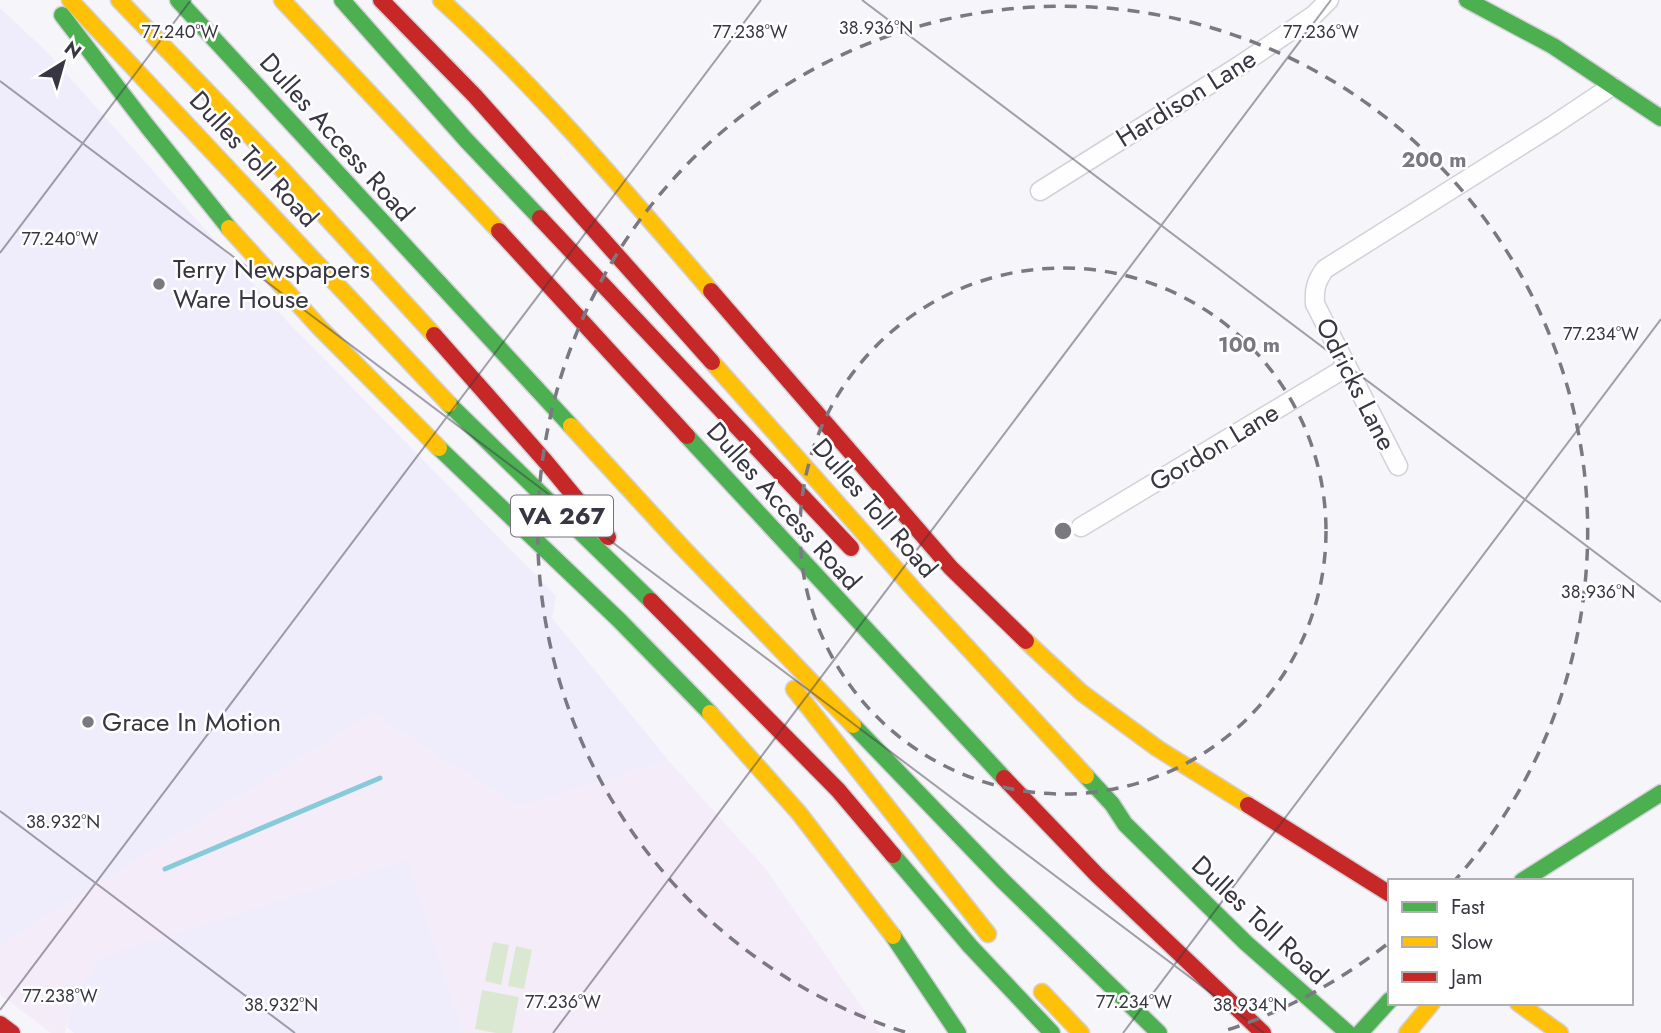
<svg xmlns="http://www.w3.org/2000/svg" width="1661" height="1033" viewBox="0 0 1661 1033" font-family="Jost,sans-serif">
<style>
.commercial{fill:#f5ecf9}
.built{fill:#efecfc}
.green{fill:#dae8d2}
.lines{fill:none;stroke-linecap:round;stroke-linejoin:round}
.stream{stroke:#87cbda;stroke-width:5}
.street-casing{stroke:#d3d1d9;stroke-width:21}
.fast-casing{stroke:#d3d1d9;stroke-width:19}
.slow-casing{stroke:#d3d1d9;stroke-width:19}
.jam-casing{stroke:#d3d1d9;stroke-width:19}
.street{stroke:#fefefe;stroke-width:18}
.fast{stroke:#4caf50;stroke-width:16}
.slow{stroke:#ffc107;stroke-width:16}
.jam{stroke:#c62828;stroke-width:16}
.ticks{fill:none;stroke:#383642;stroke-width:2;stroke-opacity:0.45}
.ring{fill:none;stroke:#7a7982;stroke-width:3.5;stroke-dasharray:12 9}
.poi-dot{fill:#7a7982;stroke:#fff;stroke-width:2.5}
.labels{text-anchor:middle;stroke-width:5;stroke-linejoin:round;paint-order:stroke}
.shield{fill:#fff;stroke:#74727b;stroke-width:2}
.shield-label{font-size:24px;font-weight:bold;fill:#383642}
.street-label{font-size:26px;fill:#383642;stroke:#fff}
.poi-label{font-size:26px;fill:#383642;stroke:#fff;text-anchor:start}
.ticks-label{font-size:18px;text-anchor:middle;fill:#383642;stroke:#fff;stroke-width:5;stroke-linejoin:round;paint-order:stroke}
.centre{fill:#7a7982;stroke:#fff;stroke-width:3.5}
.ring-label{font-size:21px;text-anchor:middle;font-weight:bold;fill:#7a7982;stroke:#fff;stroke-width:5;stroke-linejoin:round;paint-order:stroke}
</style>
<rect width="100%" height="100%" fill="#f6f5fa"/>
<polygon class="commercial" points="372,713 520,807 668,760 765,868 880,1033 463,1033 408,860 75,993 65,1033 51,1033 0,994 0,945"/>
<g class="built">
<polygon points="0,8 46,51 287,321 556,596 552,618 668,760 520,807 372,713 0,945"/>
<polygon points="408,860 463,1033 74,1033 67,1027 75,993 103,956"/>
</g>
<g class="green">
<polygon points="493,942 509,945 501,985 485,981"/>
<polygon points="516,946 532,950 524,989 508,986"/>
<polygon points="482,990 519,997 512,1033 496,1033 475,1029"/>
</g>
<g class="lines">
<polyline class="stream" points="165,869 380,778"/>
<defs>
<g id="street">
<polyline points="1040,191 1242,64 1314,15 1329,0"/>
<path d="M 1398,466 L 1315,304 C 1314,289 1316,281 1325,269 L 1552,126 L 1612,86"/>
<polyline points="1081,527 1347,367"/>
</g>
<g id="fast">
<polyline points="178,0 571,426"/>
<polyline points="342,0 466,140 540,218"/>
<polyline points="1467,0 1553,46 1661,118"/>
<polyline points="62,15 147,126 229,228"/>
<polyline points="449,404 651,601"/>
<polyline points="687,436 1004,778"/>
<polyline points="439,448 619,620 710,713"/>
<polyline points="853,725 1002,880 1159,1033"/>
<polyline points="1086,776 1112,804 1125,824 1246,943 1348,1033"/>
<polyline points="893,855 970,946 1052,1033"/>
<polyline points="1522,881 1661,793"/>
<polyline points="893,936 958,1033"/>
<polyline points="1360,1033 1390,1000"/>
</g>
<g id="slow">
<polyline points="70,0 449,404"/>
<polyline points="119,0 281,168 434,335"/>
<polyline points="282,0 499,231"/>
<path d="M 441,0 C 539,89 625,191 711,291"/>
<polyline points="229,228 320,328 439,448"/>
<polyline points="712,362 918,594 1086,776"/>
<polyline points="571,426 683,548 853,725"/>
<polyline points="1026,641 1082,693 1157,748 1248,805"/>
<polyline points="794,689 988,934"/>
<polyline points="710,713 799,813 893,936"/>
<polyline points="1042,992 1081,1033"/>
<polyline points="1518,1003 1560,1033"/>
<polyline points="1407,1033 1432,1003"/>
</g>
<g id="jam">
<polyline points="381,0 475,96 712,362"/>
<polyline points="540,218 851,548"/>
<polyline points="499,231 687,436"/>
<polyline points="711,291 951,568 1026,641"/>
<polyline points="434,335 546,462 608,537"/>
<polyline points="651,601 838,790 893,855"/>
<polyline points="1004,778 1097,875 1263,1033"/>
<polyline points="1248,805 1390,894"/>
<polyline points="0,1024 12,1033"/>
</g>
</defs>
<use href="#street" class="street-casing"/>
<use href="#fast" class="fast-casing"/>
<use href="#slow" class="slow-casing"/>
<use href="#jam" class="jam-casing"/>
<use href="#street" class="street"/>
<use href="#fast" class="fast"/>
<use href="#slow" class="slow"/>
<use href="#jam" class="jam"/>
</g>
<path class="ticks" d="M 862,0 L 1661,602M 0,81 L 1264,1033M 0,253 L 191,0M 0,811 L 295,1033M 0,1010 L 761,0M 553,1033 L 1331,0M 1123,1033 L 1661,319"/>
<g class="ring">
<circle cx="1063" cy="531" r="263"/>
<path d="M1386 945A525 525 0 0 1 1221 1032M905 1032A525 525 0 1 1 1456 879"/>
</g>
<g class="poi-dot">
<circle cx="159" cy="284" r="7"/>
<circle cx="88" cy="722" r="7"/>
</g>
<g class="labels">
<rect class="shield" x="511" y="495.5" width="102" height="41" rx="5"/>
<g class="shield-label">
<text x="562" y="524">VA 267</text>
</g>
<g class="street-label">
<text transform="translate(1186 98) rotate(-32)" y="9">Hardison Lane</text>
<text transform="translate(337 137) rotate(48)" y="9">Dulles Access Road</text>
<text transform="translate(254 159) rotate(47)" y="9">Dulles Toll Road</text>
<text transform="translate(1356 384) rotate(63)" y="9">Odricks Lane</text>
<text transform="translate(1214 447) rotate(-31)" y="9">Gordon Lane</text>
<text transform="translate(784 506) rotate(48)" y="9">Dulles Access Road</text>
<text transform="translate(875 508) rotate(49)" y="9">Dulles Toll Road</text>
<text transform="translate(1260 920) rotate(43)" y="9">Dulles Toll Road</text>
</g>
<g class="poi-label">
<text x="173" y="278">Terry Newspapers<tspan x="173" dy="30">Ware House</tspan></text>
<text x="102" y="731">Grace In Motion</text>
</g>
</g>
<g class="ticks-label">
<text x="876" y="34">38.936°N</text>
<text x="180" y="38">77.240°W</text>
<text x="750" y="38">77.238°W</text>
<text x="1321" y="38">77.236°W</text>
<text x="60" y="245">77.240°W</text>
<text x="1601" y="340">77.234°W</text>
<text x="1598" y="598">38.936°N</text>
<text x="63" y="828">38.932°N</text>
<text x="60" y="1002">77.238°W</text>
<text x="563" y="1008">77.236°W</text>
<text x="1134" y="1008">77.234°W</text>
<text x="281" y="1011">38.932°N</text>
<text x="1250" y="1011">38.934°N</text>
</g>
<circle cx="1063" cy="531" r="10" class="centre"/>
<g class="ring-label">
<text x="1434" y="167">200 m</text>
<text x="1249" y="352">100 m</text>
</g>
<rect x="1388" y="879" width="245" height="126" fill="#ffffff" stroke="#afafb3" stroke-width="2"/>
<rect x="1402" y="902" width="35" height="10" fill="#4caf50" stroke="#afafb3" stroke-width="2"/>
<text x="1451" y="914" font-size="21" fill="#383642">Fast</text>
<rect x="1402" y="937" width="35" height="10" fill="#ffc107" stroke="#afafb3" stroke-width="2"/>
<text x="1451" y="949" font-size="21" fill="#383642">Slow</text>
<rect x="1402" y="972" width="35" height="10" fill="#c62828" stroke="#afafb3" stroke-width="2"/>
<text x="1451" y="984" font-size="21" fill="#383642">Jam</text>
<g transform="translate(63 63) rotate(37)" stroke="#ffffff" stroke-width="5" paint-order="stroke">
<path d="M0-5L12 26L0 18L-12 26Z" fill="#383642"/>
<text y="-10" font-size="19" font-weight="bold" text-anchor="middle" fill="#383642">N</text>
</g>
</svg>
